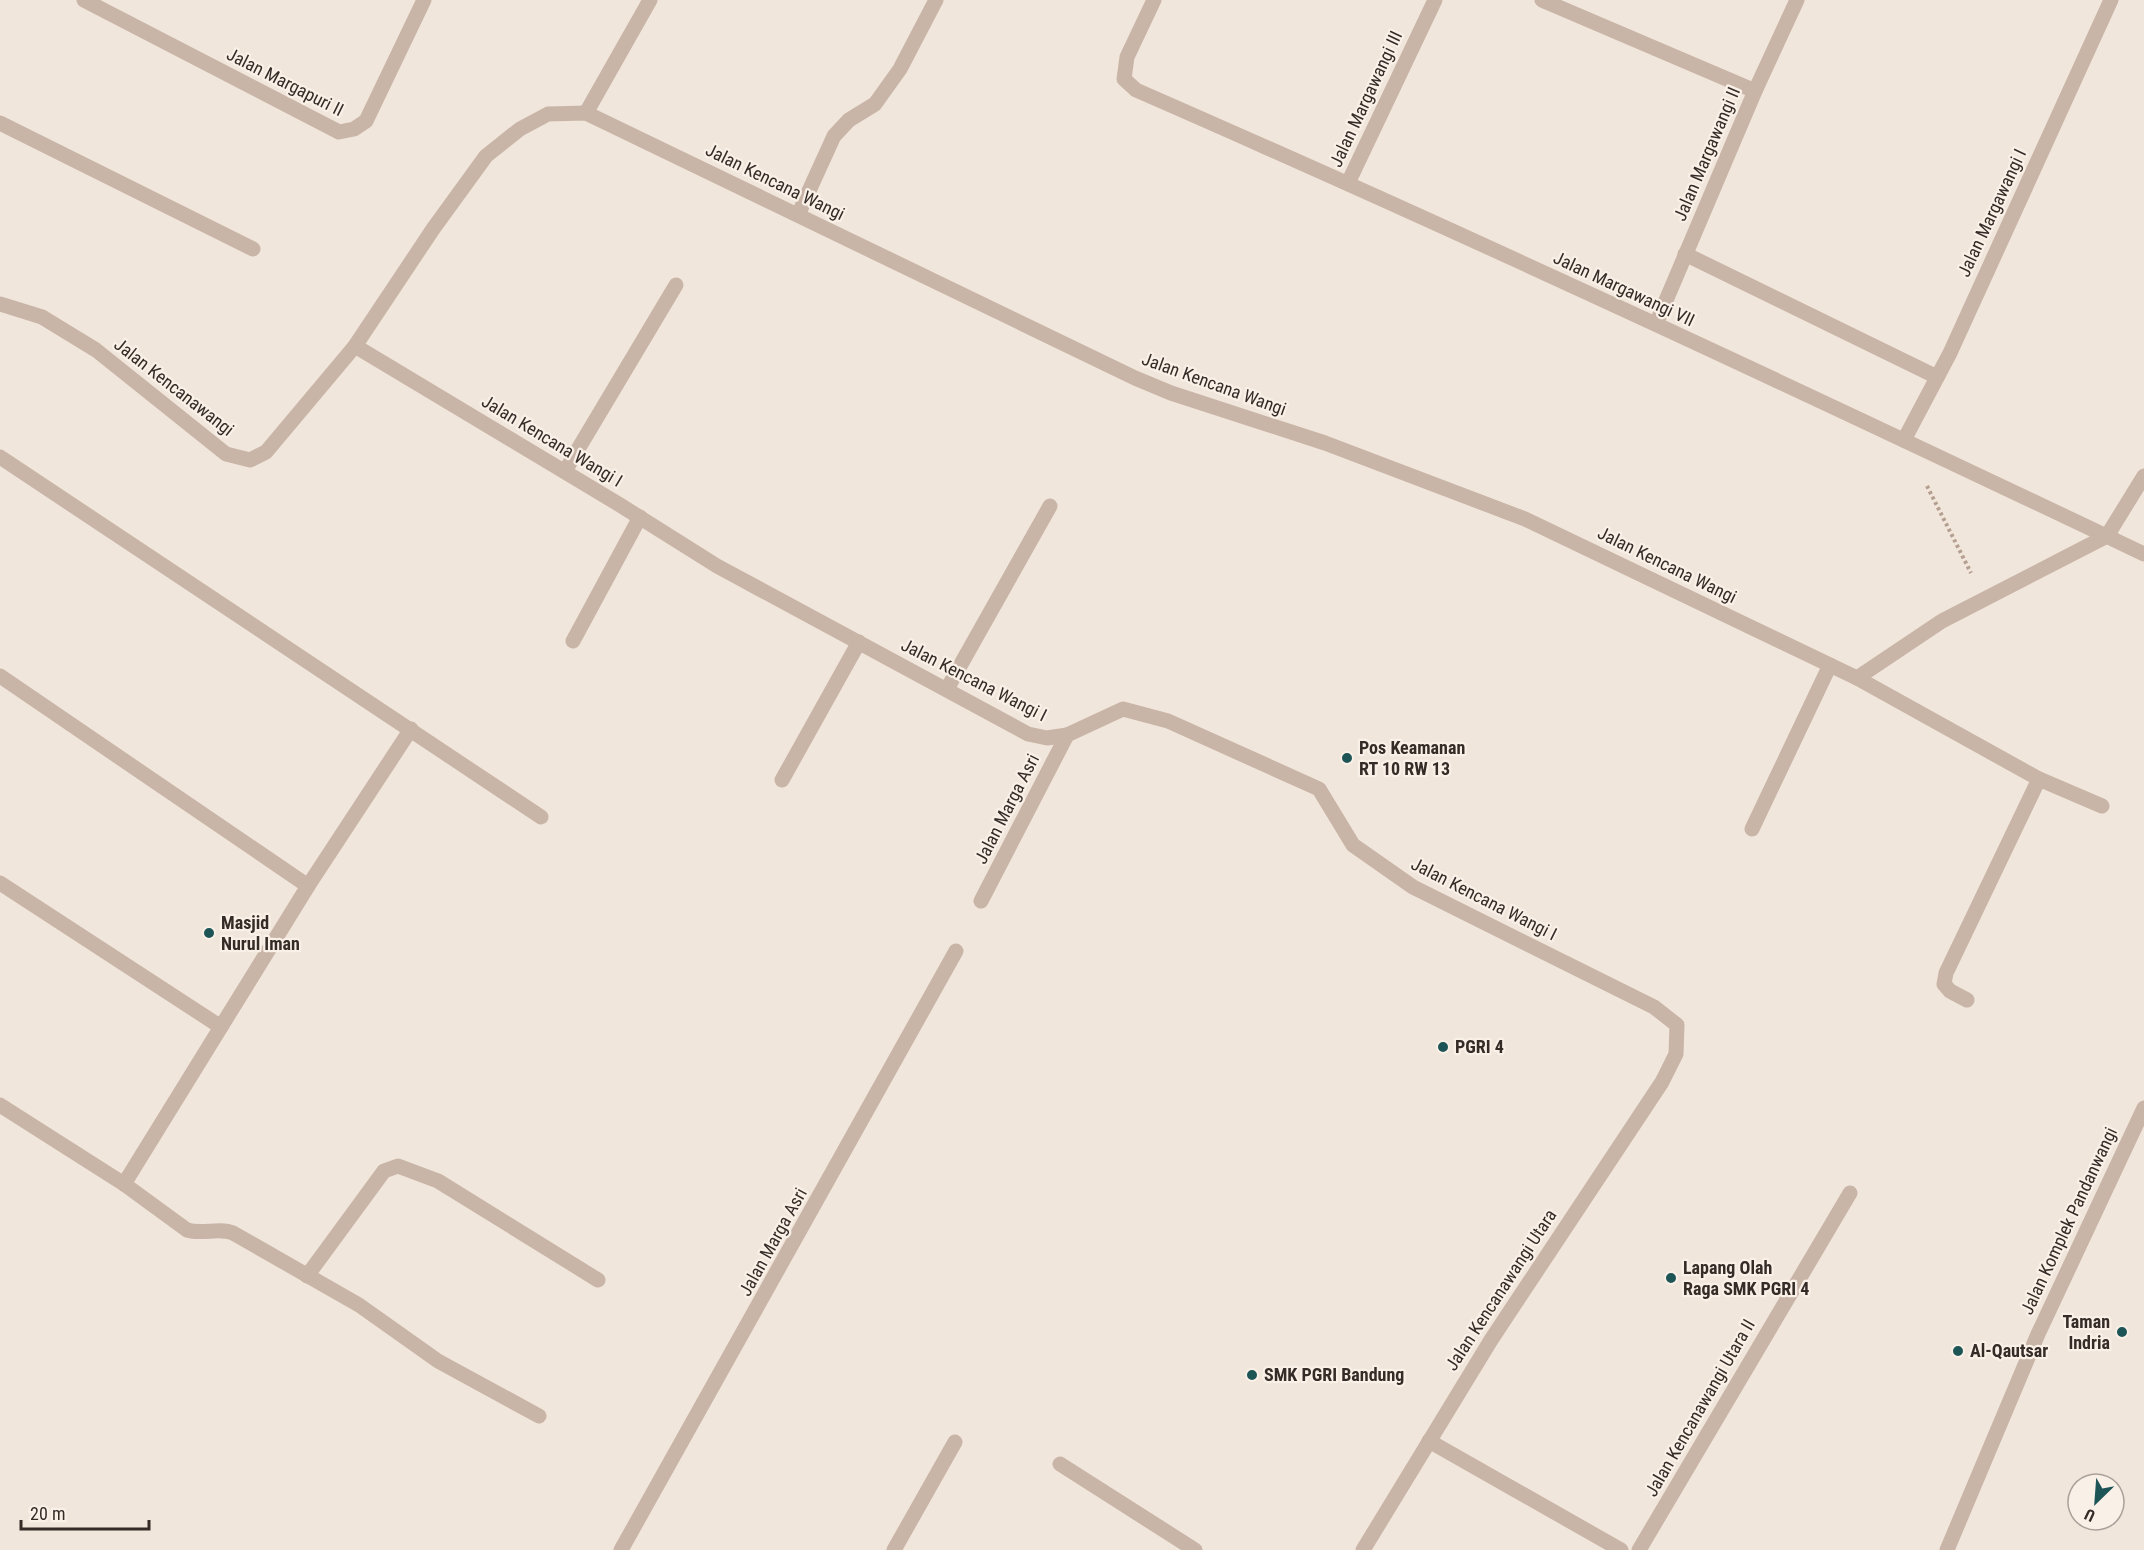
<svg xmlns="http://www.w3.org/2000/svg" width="2144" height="1550" viewBox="0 0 2144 1550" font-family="'Roboto Condensed',sans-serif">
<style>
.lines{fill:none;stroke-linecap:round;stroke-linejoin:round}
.path{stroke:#b59f91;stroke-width:4;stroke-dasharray:3 3;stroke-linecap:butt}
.lane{stroke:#c9b5a7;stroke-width:15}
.street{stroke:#c9b5a7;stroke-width:15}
.poi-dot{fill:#1d5456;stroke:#f9f0e7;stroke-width:2}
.labels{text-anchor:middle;stroke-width:4.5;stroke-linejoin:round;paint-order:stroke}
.street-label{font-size:18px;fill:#352b27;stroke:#f9f0e7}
.poi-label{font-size:18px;font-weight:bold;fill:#352b27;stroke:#f9f0e7;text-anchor:start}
</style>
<rect width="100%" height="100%" fill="#f1e6db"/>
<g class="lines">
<polyline class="path" points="1927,486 1971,573"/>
<g class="lane">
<polyline points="573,641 640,517"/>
<polyline points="782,780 859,642"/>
<polyline points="1752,829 1830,665"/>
<polyline points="307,1276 384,1171 398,1166 438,1181 598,1280"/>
</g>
<g class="street">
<polyline points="84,0 339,132 354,129 366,121 424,0"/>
<path d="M 1154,0 L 1127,57 L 1124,79 L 1136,90 C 1475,238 1810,395 2144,554"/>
<polyline points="1542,0 1755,91"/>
<polyline points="586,113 650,0"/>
<polyline points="0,123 253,249"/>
<polyline points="1348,183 1435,0"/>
<polyline points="798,215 834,136 849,120 875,104 900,69 936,0"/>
<polyline points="1685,254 1937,377"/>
<polyline points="0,304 42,317 96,350 226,454 250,460 266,452 355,346 433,229 486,156 520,129 548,114 586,113 1135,378 1171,393 1325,443 1525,519 1857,678 1942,621 2107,536"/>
<polyline points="1656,324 1755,91 1797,0"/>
<polyline points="355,346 620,505 717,566 1028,734 1047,738 1067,735 1123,709 1168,721 1319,789 1353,845 1413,887 1654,1007 1677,1025 1676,1054 1662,1082 1491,1340 1363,1550"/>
<polyline points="1904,440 1950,353 2111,0"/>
<polyline points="0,457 541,817"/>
<polyline points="565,471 676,285"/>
<polyline points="2107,536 2144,476"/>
<polyline points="0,676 308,886"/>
<polyline points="1857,678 2039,779 1946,973 1944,984 1950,991 1967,1000"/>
<polyline points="947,689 1050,506"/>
<polyline points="2039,779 2102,806"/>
<polyline points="0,883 221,1027"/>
<polyline points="981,901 1067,735"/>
<path d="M 0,1105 L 124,1184 L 187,1230 C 203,1235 218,1227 233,1233 L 359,1305 L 438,1361 L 539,1416"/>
<polyline points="124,1184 308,886 411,729"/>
<polyline points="1429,1441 1621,1550"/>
<polyline points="1060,1464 1195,1550"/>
<polyline points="621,1550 956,951"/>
<polyline points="894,1550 955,1442"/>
<polyline points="1639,1550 1850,1193"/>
<polyline points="1947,1550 2038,1334 2144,1108"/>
</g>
</g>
<g class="poi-dot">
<circle cx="1347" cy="758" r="6"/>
<circle cx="209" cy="933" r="6"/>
<circle cx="1443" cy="1047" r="6"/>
<circle cx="1671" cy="1278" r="6"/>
<circle cx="2122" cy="1332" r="6"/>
<circle cx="1958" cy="1351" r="6"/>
<circle cx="1252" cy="1375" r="6"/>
</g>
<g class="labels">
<g class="street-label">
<text transform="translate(285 82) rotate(27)" y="6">Jalan Margapuri II</text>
<text transform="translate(1366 99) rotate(-65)" y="6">Jalan Margawangi III</text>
<text transform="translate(1707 154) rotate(-67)" y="6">Jalan Margawangi II</text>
<text transform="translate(775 182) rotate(26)" y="6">Jalan Kencana Wangi</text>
<text transform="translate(1992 213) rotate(-65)" y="6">Jalan Margawangi I</text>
<text transform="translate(1624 289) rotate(25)" y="6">Jalan Margawangi VII</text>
<text transform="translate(1214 384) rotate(20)" y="6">Jalan Kencana Wangi</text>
<text transform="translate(174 387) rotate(38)" y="6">Jalan Kencanawangi</text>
<text transform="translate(552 441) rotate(31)" y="6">Jalan Kencana Wangi I</text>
<text transform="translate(1667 565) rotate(26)" y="6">Jalan Kencana Wangi</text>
<text transform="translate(974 680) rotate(27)" y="6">Jalan Kencana Wangi I</text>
<text transform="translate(1007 809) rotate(-63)" y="6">Jalan Marga Asri</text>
<text transform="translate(1484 899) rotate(27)" y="6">Jalan Kencana Wangi I</text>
<text transform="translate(2069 1221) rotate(-65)" y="6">Jalan Komplek Pandanwangi</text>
<text transform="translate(773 1242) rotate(-61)" y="6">Jalan Marga Asri</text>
<text transform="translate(1501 1290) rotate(-57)" y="6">Jalan Kencanawangi Utara</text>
<text transform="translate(1700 1408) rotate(-60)" y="6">Jalan Kencanawangi Utara II</text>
</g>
<g class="poi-label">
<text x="1359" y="754">Pos Keamanan<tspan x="1359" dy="21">RT 10 RW 13</tspan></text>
<text x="221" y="929">Masjid<tspan x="221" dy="21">Nurul Iman</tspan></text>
<text x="1455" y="1053">PGRI 4</text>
<text x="1683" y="1274">Lapang Olah<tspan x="1683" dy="21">Raga SMK PGRI 4</tspan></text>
<text x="2110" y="1328" text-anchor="end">Taman<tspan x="2110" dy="21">Indria</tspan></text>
<text x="1970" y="1357">Al-Qautsar</text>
<text x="1264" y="1381">SMK PGRI Bandung</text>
</g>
</g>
<g transform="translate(2096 1502) rotate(205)"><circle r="28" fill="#f9f0e7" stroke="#aba19a" stroke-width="1.5"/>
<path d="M0-4.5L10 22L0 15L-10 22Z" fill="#1d5456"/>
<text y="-9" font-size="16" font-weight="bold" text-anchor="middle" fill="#352b27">U</text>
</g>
<path d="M21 1520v9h128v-9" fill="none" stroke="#352b27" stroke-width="3"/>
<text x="30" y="1520" font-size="18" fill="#352b27" stroke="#f9f0e7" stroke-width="4.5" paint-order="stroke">20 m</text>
</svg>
